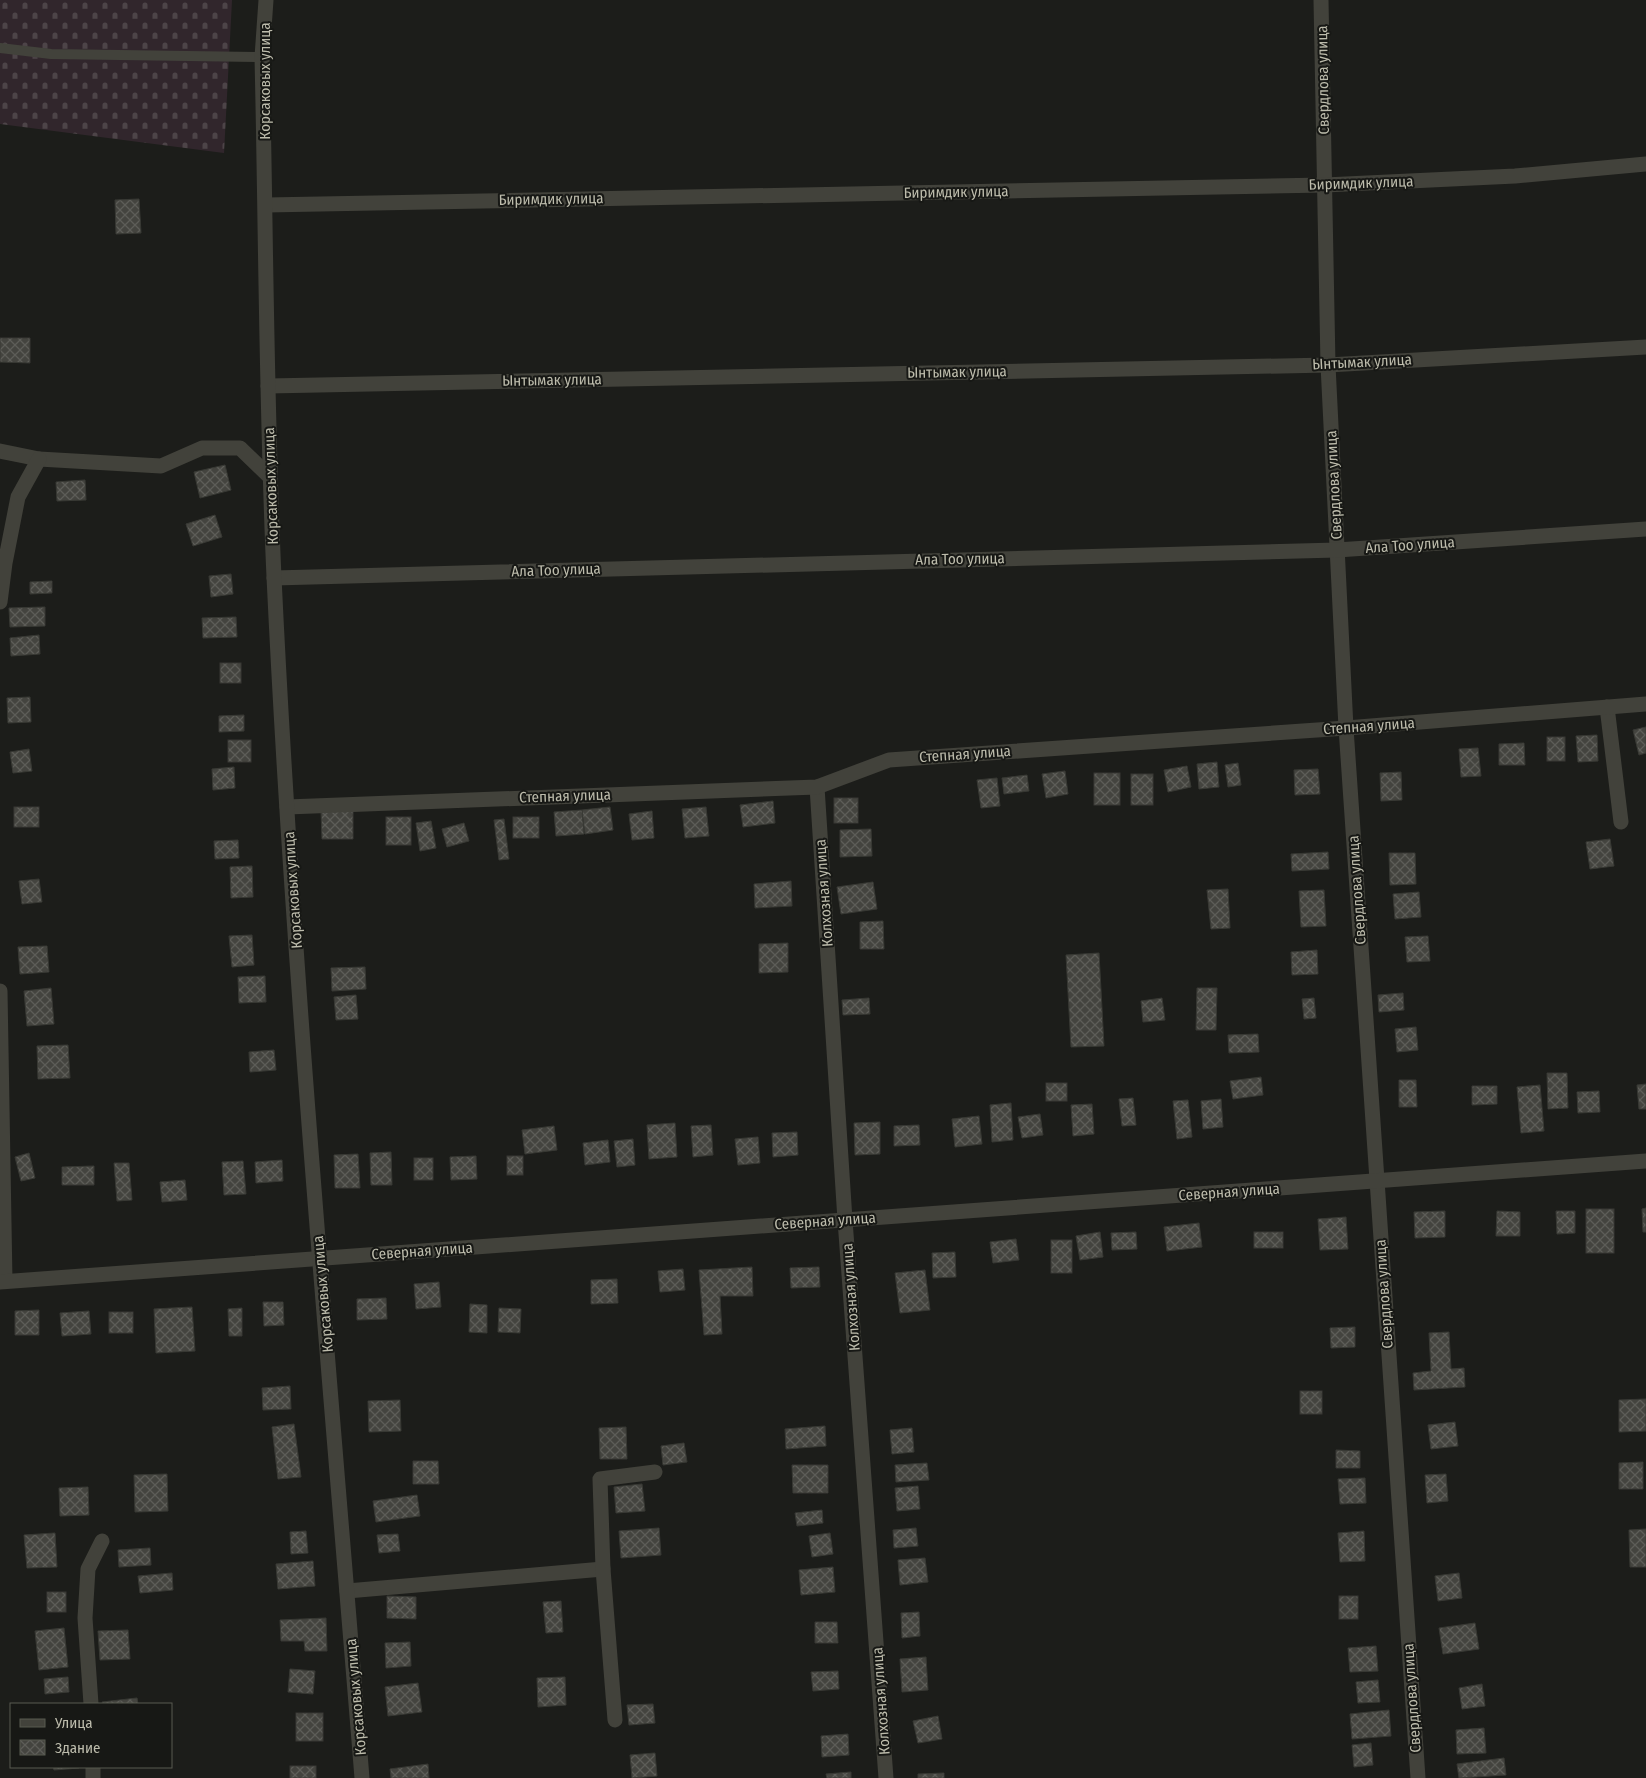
<svg xmlns="http://www.w3.org/2000/svg" width="1646" height="1778" viewBox="0 0 1646 1778" font-family="'Fira Sans Condensed',sans-serif">
<style>
.cemetery{fill:url(#cemetery-stones)}
.building{fill:url(#building-cross-hatch);stroke:#383934}
.lines{fill:none;stroke-linecap:round;stroke-linejoin:round}
.service{stroke:#42423b;stroke-width:10}
.minor{stroke:#42423b;stroke-width:15}
.tertiary{stroke:#42423b;stroke-width:15}
.labels{text-anchor:middle;stroke-width:4;stroke-linejoin:round;paint-order:stroke}
.street-label{font-size:15px;fill:#bdbcac;stroke:#171815}
</style>
<defs>
<pattern id="cemetery-stones" width="16" height="16" patternUnits="userSpaceOnUse" patternTransform="scale(1.25)"><rect width="16" height="16" fill="#31262c"/><path d="M2 7V4a2 2 0 0 1 4 0v3zM10 15v-3a2 2 0 0 1 4 0v3z" fill="#4d4448"/></pattern>
<pattern id="building-cross-hatch" width="8" height="8" patternUnits="userSpaceOnUse" patternTransform="scale(1.25)"><rect width="8" height="8" fill="#44443f"/><path d="M0 0l8 8M0 8l8-8" fill="none" stroke="#5d5d58"/></pattern>
</defs>
<rect width="100%" height="100%" fill="#1c1d1a"/>
<polygon class="cemetery" points="0,0 232,0 224,153 0,124"/>
<g class="building">
<polygon points="139,199 141,233 116,234 115,200"/>
<polygon points="0,338 30,338 30,363 0,362"/>
<polygon points="225,465 231,490 200,498 194,472"/>
<polygon points="85,480 86,500 57,501 56,482"/>
<polygon points="215,515 222,537 193,546 186,524"/>
<polygon points="231,574 233,594 211,597 209,576"/>
<polygon points="52,581 52,593 30,594 30,582"/>
<polygon points="45,607 45,626 10,627 9,608"/>
<polygon points="236,617 237,637 203,638 202,618"/>
<polygon points="39,635 40,654 11,656 10,638"/>
<rect x="220" y="663" width="21" height="20"/>
<polygon points="30,697 31,722 8,723 7,698"/>
<polygon points="244,715 244,731 219,732 219,716"/>
<polygon points="1646,727 1646,753 1639,755 1633,730"/>
<polygon points="1597,735 1598,761 1578,762 1576,736"/>
<rect x="1547" y="737" width="18" height="24"/>
<rect x="228" y="740" width="23" height="22"/>
<polygon points="1524,743 1525,765 1499,765 1499,744"/>
<polygon points="1478,748 1481,776 1461,777 1459,749"/>
<polygon points="29,749 32,771 13,773 10,752"/>
<polygon points="1217,762 1219,787 1199,789 1197,764"/>
<polygon points="1238,763 1241,785 1228,787 1225,765"/>
<polygon points="1187,766 1191,787 1168,792 1164,770"/>
<polygon points="234,767 235,788 213,790 212,769"/>
<polygon points="1318,769 1320,794 1295,795 1294,770"/>
<polygon points="1065,771 1068,794 1046,798 1042,774"/>
<polygon points="1401,772 1402,800 1381,801 1380,773"/>
<rect x="1094" y="773" width="26" height="32"/>
<rect x="1131" y="774" width="22" height="31"/>
<polygon points="1027,775 1029,791 1004,794 1002,778"/>
<polygon points="997,778 1000,806 981,808 977,780"/>
<rect x="834" y="798" width="24" height="25"/>
<polygon points="773,801 775,823 743,827 740,805"/>
<rect x="14" y="807" width="25" height="20"/>
<polygon points="610,807 613,830 585,834 582,810"/>
<polygon points="706,807 709,836 685,838 682,809"/>
<polygon points="582,810 584,834 556,836 554,812"/>
<polygon points="321,811 353,811 353,839 322,839"/>
<polygon points="652,811 654,838 632,840 629,814"/>
<rect x="386" y="817" width="25" height="28"/>
<rect x="513" y="817" width="26" height="21"/>
<polygon points="504,819 509,859 499,860 494,820"/>
<polygon points="431,821 436,848 420,851 416,823"/>
<polygon points="464,823 469,841 447,847 442,829"/>
<polygon points="871,829 872,856 840,857 840,830"/>
<polygon points="1610,839 1614,866 1590,869 1586,842"/>
<polygon points="238,840 239,858 215,859 214,841"/>
<polygon points="1328,852 1329,869 1292,871 1291,854"/>
<polygon points="1389,853 1415,853 1416,884 1390,885"/>
<polygon points="252,866 253,897 231,898 230,867"/>
<polygon points="39,879 42,902 22,904 19,881"/>
<polygon points="791,881 792,906 755,908 754,884"/>
<polygon points="873,882 877,909 841,914 837,887"/>
<polygon points="1228,889 1230,928 1211,929 1207,890"/>
<polygon points="1324,890 1326,926 1301,927 1299,891"/>
<polygon points="1419,892 1421,917 1395,919 1393,894"/>
<polygon points="883,921 884,949 860,949 860,922"/>
<polygon points="252,935 254,965 232,967 229,936"/>
<polygon points="1428,936 1430,961 1407,962 1405,937"/>
<polygon points="788,943 788,972 759,973 759,944"/>
<polygon points="47,946 49,972 20,974 18,947"/>
<polygon points="1317,950 1318,974 1292,975 1291,952"/>
<polygon points="1099,953 1104,1046 1071,1047 1066,955"/>
<polygon points="365,967 366,989 332,991 331,968"/>
<polygon points="265,976 266,1002 239,1003 238,977"/>
<polygon points="51,988 54,1024 27,1026 24,991"/>
<polygon points="1197,988 1217,988 1216,1030 1196,1030"/>
<polygon points="1403,993 1404,1010 1379,1012 1378,995"/>
<polygon points="356,995 358,1019 336,1020 334,997"/>
<polygon points="869,998 870,1014 843,1015 842,1000"/>
<polygon points="1162,998 1165,1020 1143,1022 1141,1001"/>
<polygon points="1314,998 1316,1018 1304,1019 1302,999"/>
<polygon points="1416,1027 1418,1050 1397,1052 1395,1029"/>
<polygon points="1258,1034 1259,1052 1229,1053 1228,1035"/>
<polygon points="68,1045 70,1078 38,1079 37,1046"/>
<polygon points="274,1050 276,1070 250,1072 249,1052"/>
<polygon points="1547,1073 1567,1073 1568,1108 1548,1109"/>
<polygon points="1261,1077 1263,1095 1233,1099 1230,1081"/>
<polygon points="1399,1080 1416,1080 1417,1107 1399,1107"/>
<rect x="1046" y="1083" width="21" height="18"/>
<polygon points="1646,1084 1646,1109 1639,1109 1637,1085"/>
<polygon points="1540,1085 1544,1131 1521,1133 1517,1087"/>
<polygon points="1472,1086 1497,1086 1497,1104 1472,1105"/>
<polygon points="1599,1091 1600,1112 1578,1113 1577,1092"/>
<polygon points="1133,1098 1136,1125 1122,1126 1119,1099"/>
<polygon points="1221,1099 1223,1127 1203,1129 1201,1101"/>
<polygon points="1188,1100 1192,1137 1177,1139 1173,1101"/>
<polygon points="1011,1103 1013,1140 992,1142 990,1105"/>
<polygon points="1092,1104 1094,1134 1073,1136 1071,1105"/>
<polygon points="1040,1114 1043,1135 1022,1138 1018,1117"/>
<polygon points="979,1116 982,1144 955,1147 952,1119"/>
<polygon points="880,1122 880,1154 855,1155 854,1123"/>
<polygon points="675,1123 677,1157 649,1159 647,1125"/>
<polygon points="711,1125 713,1155 693,1157 691,1126"/>
<polygon points="919,1125 920,1145 894,1146 894,1126"/>
<polygon points="554,1126 557,1150 525,1154 522,1130"/>
<polygon points="797,1132 798,1155 773,1157 772,1133"/>
<polygon points="758,1137 760,1163 738,1165 735,1139"/>
<polygon points="633,1139 635,1165 617,1167 614,1141"/>
<polygon points="608,1140 610,1162 585,1165 583,1143"/>
<polygon points="391,1152 392,1185 371,1185 370,1153"/>
<polygon points="29,1153 35,1178 21,1181 15,1157"/>
<polygon points="358,1154 360,1188 335,1188 334,1155"/>
<polygon points="476,1156 477,1179 451,1180 450,1157"/>
<rect x="507" y="1156" width="16" height="19"/>
<rect x="414" y="1158" width="19" height="22"/>
<polygon points="282,1160 283,1181 256,1183 255,1162"/>
<polygon points="243,1161 246,1194 224,1195 222,1162"/>
<polygon points="114,1163 129,1163 132,1200 117,1201"/>
<polygon points="94,1166 94,1185 62,1185 62,1167"/>
<polygon points="185,1180 187,1200 162,1202 160,1182"/>
<polygon points="1646,1208 1646,1232 1643,1232 1642,1209"/>
<rect x="1586" y="1209" width="28" height="44"/>
<polygon points="1445,1211 1445,1237 1415,1238 1414,1212"/>
<polygon points="1497,1211 1520,1212 1520,1236 1496,1236"/>
<polygon points="1556,1211 1575,1211 1575,1233 1557,1234"/>
<polygon points="1346,1217 1348,1249 1320,1250 1318,1219"/>
<polygon points="1199,1223 1202,1247 1167,1251 1164,1227"/>
<polygon points="1100,1232 1103,1257 1080,1260 1076,1236"/>
<polygon points="1136,1232 1137,1249 1112,1250 1111,1233"/>
<rect x="1254" y="1232" width="29" height="16"/>
<polygon points="1016,1239 1019,1260 993,1263 990,1242"/>
<rect x="1051" y="1240" width="21" height="33"/>
<polygon points="955,1252 956,1277 933,1278 932,1253"/>
<polygon points="752,1267 753,1296 720,1296 722,1334 704,1335 699,1270"/>
<polygon points="819,1267 820,1287 791,1288 790,1268"/>
<polygon points="683,1269 685,1290 660,1292 658,1271"/>
<polygon points="925,1270 930,1310 900,1313 895,1273"/>
<polygon points="617,1279 618,1303 591,1304 591,1280"/>
<polygon points="439,1282 441,1307 416,1309 414,1284"/>
<polygon points="386,1298 387,1319 357,1320 357,1299"/>
<polygon points="263,1302 283,1302 284,1325 264,1326"/>
<polygon points="470,1304 487,1305 487,1333 469,1332"/>
<polygon points="192,1307 195,1351 156,1353 154,1309"/>
<polygon points="242,1308 242,1336 229,1336 228,1309"/>
<polygon points="499,1308 521,1309 520,1333 498,1332"/>
<polygon points="39,1310 39,1335 15,1335 15,1311"/>
<polygon points="89,1311 91,1334 62,1336 60,1313"/>
<rect x="109" y="1312" width="24" height="21"/>
<polygon points="1355,1327 1355,1347 1331,1348 1330,1328"/>
<polygon points="1449,1332 1451,1369 1464,1368 1465,1387 1414,1390 1413,1373 1431,1371 1429,1333"/>
<polygon points="290,1386 291,1409 263,1410 262,1388"/>
<rect x="1300" y="1391" width="22" height="23"/>
<polygon points="1646,1399 1646,1431 1619,1432 1619,1400"/>
<polygon points="400,1400 401,1431 369,1432 368,1401"/>
<polygon points="1455,1422 1458,1446 1431,1449 1428,1425"/>
<polygon points="294,1424 301,1477 278,1479 272,1427"/>
<polygon points="825,1426 826,1446 786,1449 785,1429"/>
<polygon points="626,1427 627,1459 600,1459 599,1428"/>
<polygon points="912,1428 914,1452 892,1454 890,1430"/>
<polygon points="684,1443 687,1462 663,1465 661,1446"/>
<polygon points="1336,1450 1360,1451 1360,1468 1336,1468"/>
<polygon points="413,1461 438,1461 439,1484 413,1484"/>
<polygon points="1643,1462 1643,1489 1619,1489 1619,1463"/>
<polygon points="927,1463 929,1480 896,1482 895,1465"/>
<polygon points="792,1465 828,1465 828,1493 793,1493"/>
<polygon points="167,1474 168,1511 135,1512 134,1475"/>
<polygon points="1446,1474 1448,1501 1427,1503 1425,1475"/>
<polygon points="1365,1478 1366,1503 1340,1504 1338,1479"/>
<polygon points="642,1484 645,1511 616,1513 614,1487"/>
<polygon points="918,1486 920,1509 897,1511 895,1488"/>
<polygon points="88,1487 89,1515 60,1516 59,1488"/>
<polygon points="417,1495 420,1516 376,1522 373,1501"/>
<polygon points="822,1510 823,1523 797,1526 795,1513"/>
<polygon points="659,1528 661,1555 621,1558 619,1531"/>
<polygon points="916,1528 918,1546 894,1548 893,1530"/>
<polygon points="1646,1529 1646,1567 1630,1567 1629,1530"/>
<polygon points="306,1531 308,1553 291,1554 290,1532"/>
<polygon points="1364,1531 1365,1561 1340,1562 1338,1533"/>
<polygon points="55,1533 57,1567 27,1568 24,1535"/>
<polygon points="830,1533 833,1554 812,1557 809,1536"/>
<polygon points="398,1534 400,1551 379,1553 377,1535"/>
<polygon points="150,1548 151,1565 119,1567 118,1550"/>
<polygon points="925,1558 928,1582 900,1585 898,1560"/>
<polygon points="313,1561 315,1586 278,1589 276,1564"/>
<polygon points="833,1567 835,1592 801,1595 799,1570"/>
<polygon points="172,1573 173,1590 140,1593 138,1576"/>
<polygon points="1459,1573 1462,1598 1438,1601 1435,1576"/>
<rect x="47" y="1592" width="19" height="20"/>
<polygon points="387,1596 416,1597 416,1619 387,1618"/>
<rect x="1339" y="1596" width="19" height="23"/>
<polygon points="561,1601 563,1632 546,1633 543,1602"/>
<polygon points="919,1612 920,1636 902,1638 901,1613"/>
<polygon points="326,1618 327,1651 305,1651 304,1641 281,1641 280,1620"/>
<polygon points="815,1622 837,1622 838,1643 815,1643"/>
<polygon points="1475,1623 1479,1649 1443,1654 1439,1628"/>
<polygon points="64,1628 68,1667 39,1670 35,1631"/>
<polygon points="128,1630 130,1659 100,1660 98,1631"/>
<polygon points="410,1642 411,1666 386,1668 385,1643"/>
<polygon points="1376,1646 1378,1671 1350,1672 1348,1648"/>
<polygon points="926,1657 928,1690 902,1692 900,1659"/>
<polygon points="290,1669 315,1671 313,1694 288,1692"/>
<polygon points="838,1671 839,1689 813,1691 811,1672"/>
<polygon points="68,1677 69,1692 45,1694 44,1679"/>
<polygon points="565,1677 566,1705 538,1707 537,1678"/>
<polygon points="1378,1680 1380,1702 1358,1703 1356,1682"/>
<polygon points="418,1683 422,1712 388,1716 385,1687"/>
<polygon points="1482,1684 1485,1706 1462,1709 1459,1688"/>
<polygon points="137,1698 138,1704 103,1704 102,1702"/>
<polygon points="653,1704 655,1723 629,1725 627,1705"/>
<polygon points="1389,1710 1391,1736 1352,1739 1350,1714"/>
<rect x="296" y="1713" width="27" height="28"/>
<polygon points="938,1716 942,1739 918,1743 913,1721"/>
<polygon points="1484,1728 1486,1753 1457,1754 1456,1730"/>
<polygon points="848,1734 849,1755 822,1757 821,1736"/>
<polygon points="1371,1743 1373,1765 1354,1767 1352,1745"/>
<polygon points="655,1753 657,1776 632,1778 630,1755"/>
<polygon points="1504,1758 1506,1775 1459,1778 1457,1764"/>
<polygon points="428,1764 429,1778 391,1778 390,1769"/>
<rect x="290" y="1766" width="26" height="12"/>
<polygon points="53,1767 79,1767 79,1768 54,1770"/>
<polygon points="851,1772 851,1778 827,1778 826,1774"/>
<polygon points="944,1773 944,1778 918,1778 918,1774"/>
</g>
<g class="lines">
<polyline class="service" points="0,48 51,54 262,57"/>
<g class="minor">
<polyline points="1321,0 1328,365 1346,728 1418,1778"/>
<polyline points="266,205 1325,185 1515,176 1646,164"/>
<polyline points="268,386 1328,365 1646,347"/>
<polyline points="0,451 39,459 161,466 202,448 240,448 270,477"/>
<polyline points="274,578 1337,550 1646,529"/>
<polyline points="0,602 5,563 18,497 39,459"/>
<polyline points="1607,707 1621,822"/>
<polyline points="817,787 845,1220 886,1778"/>
<polyline points="287,807 817,787 889,760 1346,728 1646,704"/>
<polyline points="0,991 5,1281"/>
<polyline points="0,1282 1646,1161"/>
<polyline points="347,1591 603,1569"/>
<polyline points="91,1704 85,1618 88,1569 102,1541"/>
<polyline points="615,1720 603,1569 600,1479 655,1472"/>
<polyline points="93,1778 93,1767"/>
</g>
<path class="tertiary" d="M 266,0 L 262,57 C 266,230 266,404 274,577 C 293,978 330,1378 362,1778"/>
</g>
<g class="labels">
<g class="street-label">
<text transform="translate(1323 80) rotate(-91)" y="5">Свердлова улица</text>
<text transform="translate(265 81) rotate(-90)" y="5">Корсаковых улица</text>
<text transform="translate(1361 183) rotate(-2)" y="5">Биримдик улица</text>
<text transform="translate(956 192) rotate(-1)" y="5">Биримдик улица</text>
<text transform="translate(551 199) rotate(-1)" y="5">Биримдик улица</text>
<text transform="translate(1362 362) rotate(-3)" y="5">Ынтымак улица</text>
<text transform="translate(957 372) rotate(-1)" y="5">Ынтымак улица</text>
<text transform="translate(552 380) rotate(-1)" y="5">Ынтымак улица</text>
<text transform="translate(1334 485) rotate(-93)" y="5">Свердлова улица</text>
<text transform="translate(271 486) rotate(-92)" y="5">Корсаковых улица</text>
<text transform="translate(1410 545) rotate(-4)" y="5">Ала Тоо улица</text>
<text transform="translate(960 559) rotate(-1)" y="5">Ала Тоо улица</text>
<text transform="translate(556 570) rotate(-2)" y="5">Ала Тоо улица</text>
<text transform="translate(1369 726) rotate(-4)" y="5">Степная улица</text>
<text transform="translate(965 754) rotate(-4)" y="5">Степная улица</text>
<text transform="translate(565 796) rotate(-2)" y="5">Степная улица</text>
<text transform="translate(293 890) rotate(-94)" y="5">Корсаковых улица</text>
<text transform="translate(1357 890) rotate(-94)" y="5">Свердлова улица</text>
<text transform="translate(824 893) rotate(-94)" y="5">Колхозная улица</text>
<text transform="translate(1229 1192) rotate(-4)" y="5">Северная улица</text>
<text transform="translate(825 1221) rotate(-4)" y="5">Северная улица</text>
<text transform="translate(422 1251) rotate(-4)" y="5">Северная улица</text>
<text transform="translate(323 1294) rotate(-95)" y="5">Корсаковых улица</text>
<text transform="translate(1384 1294) rotate(-94)" y="5">Свердлова улица</text>
<text transform="translate(851 1297) rotate(-94)" y="5">Колхозная улица</text>
<text transform="translate(356 1697) rotate(-95)" y="5">Корсаковых улица</text>
<text transform="translate(1412 1698) rotate(-94)" y="5">Свердлова улица</text>
<text transform="translate(881 1701) rotate(-94)" y="5">Колхозная улица</text>
</g>
</g>
<rect x="10" y="1703" width="162" height="65" fill="#171815" stroke="#595a51"/>
<rect x="20" y="1719" width="25" height="8" fill="#42423b" stroke="#595a51"/>
<text x="55" y="1728" font-size="15" fill="#bdbcac">Улица</text>
<rect x="20" y="1740" width="25" height="15" fill="url(#building-cross-hatch)" stroke="#595a51"/>
<text x="55" y="1753" font-size="15" fill="#bdbcac">Здание</text>
</svg>
